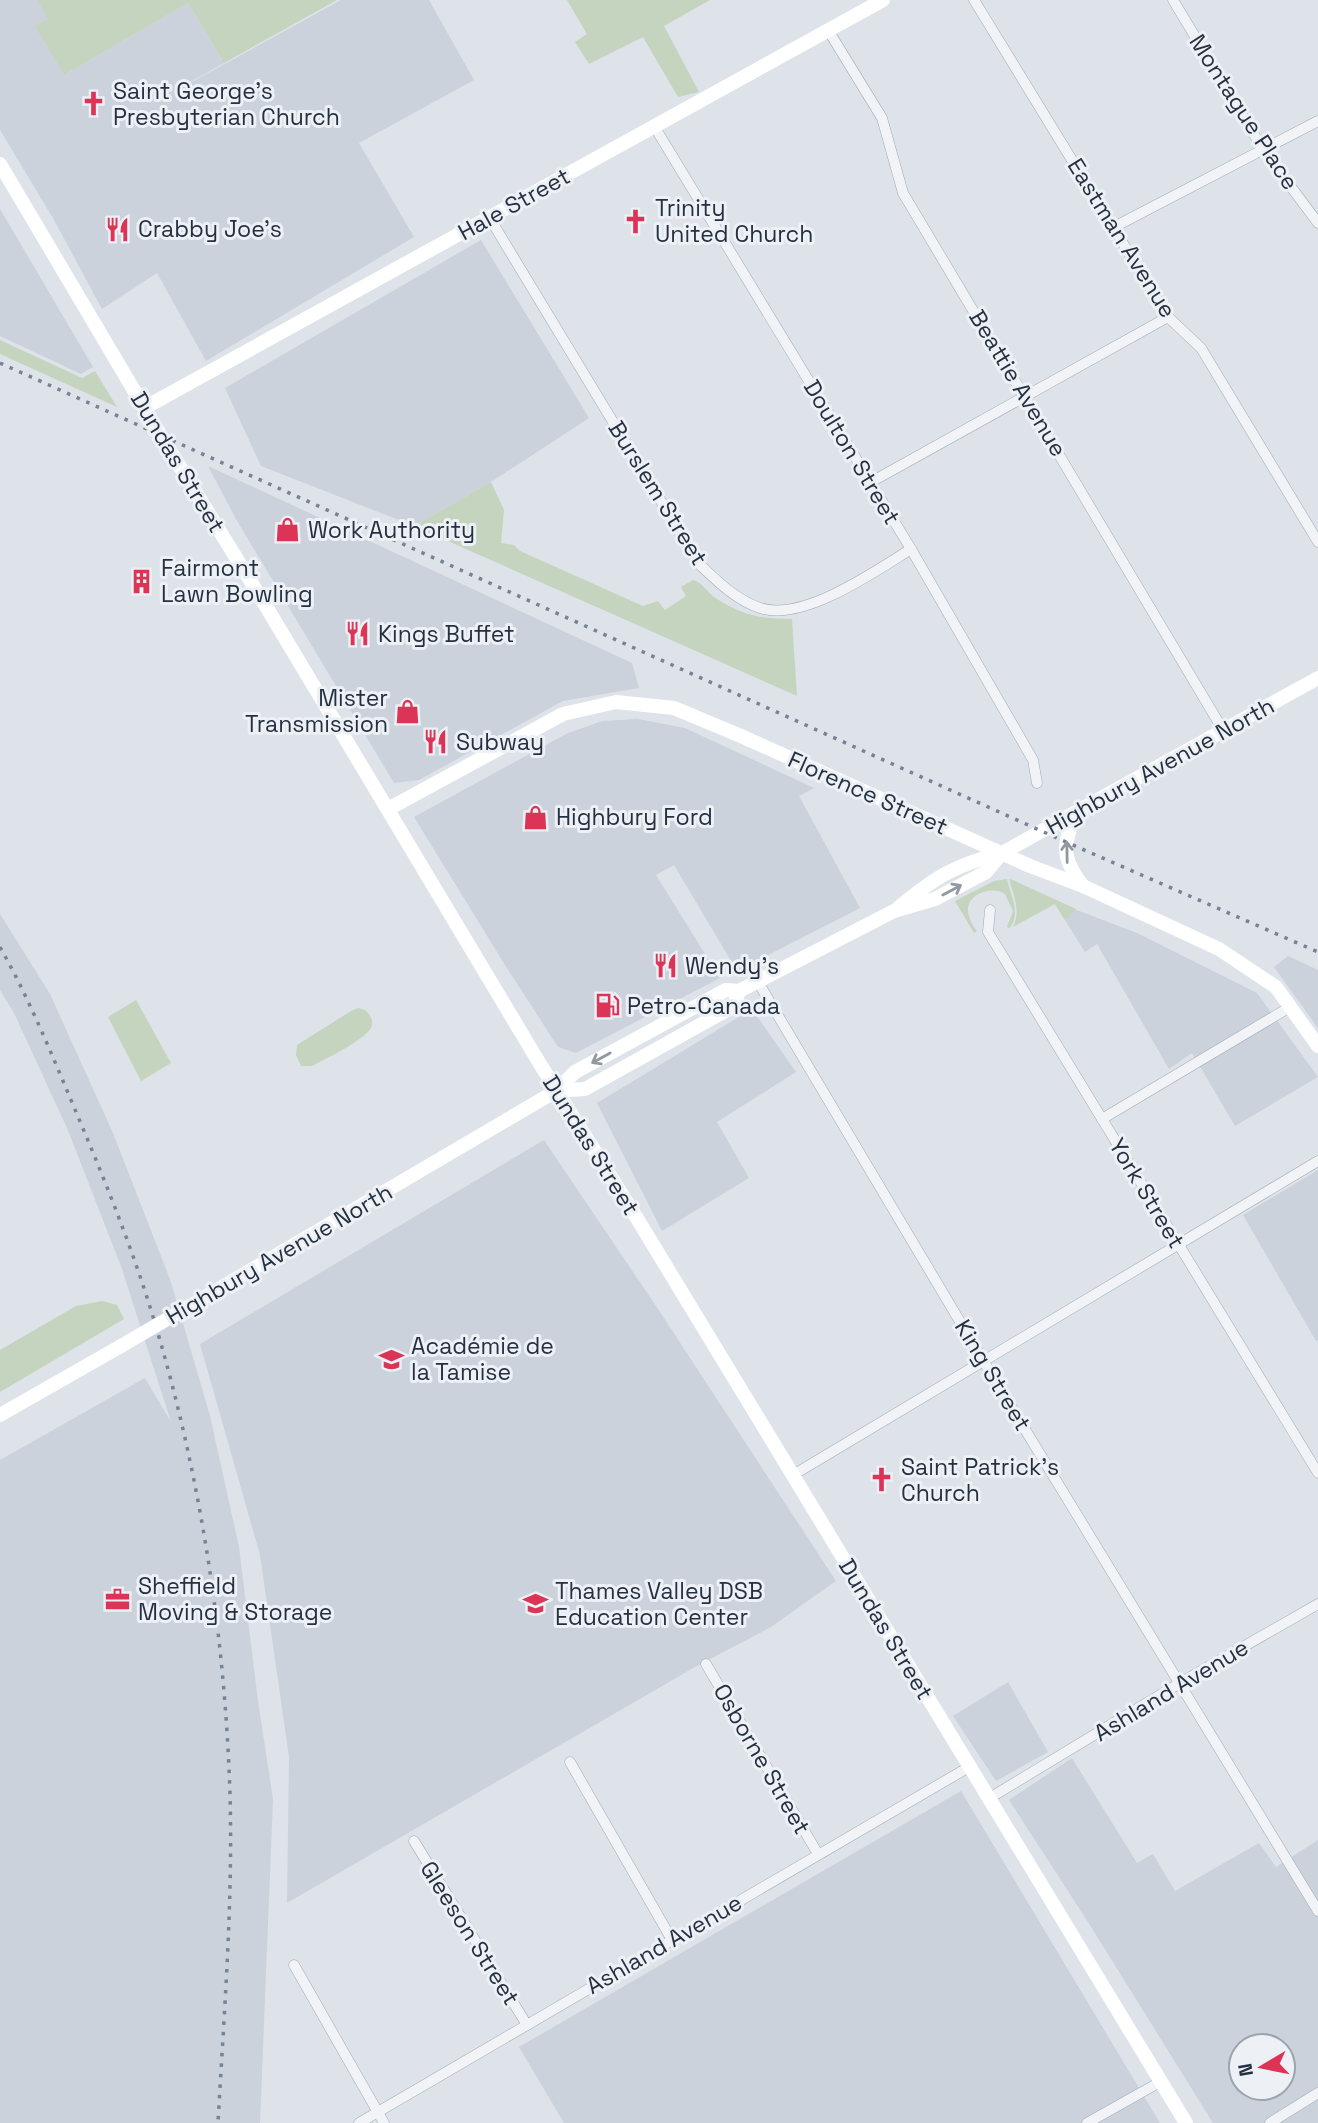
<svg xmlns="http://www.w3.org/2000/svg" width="1318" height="2123" viewBox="0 0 1318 2123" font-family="'Space Grotesk',sans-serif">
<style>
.built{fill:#cbd2db;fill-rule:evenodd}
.green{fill:#c5d4be}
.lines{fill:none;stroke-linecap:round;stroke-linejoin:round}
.street-casing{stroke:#a2aab3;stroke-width:11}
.street{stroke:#f1f3f7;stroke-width:10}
.secondary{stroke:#fff;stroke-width:14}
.rail{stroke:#758394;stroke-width:3.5;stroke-dasharray:3.5 7;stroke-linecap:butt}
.secondary-bridge{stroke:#fff;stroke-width:14}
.oneway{stroke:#9298a0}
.labels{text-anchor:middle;stroke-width:6;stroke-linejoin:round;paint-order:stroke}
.poi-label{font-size:23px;fill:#253141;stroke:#edf1f6;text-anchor:start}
.street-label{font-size:23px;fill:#253141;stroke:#edf1f6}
</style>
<rect width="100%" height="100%" fill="#dde3e9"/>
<g class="built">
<polygon points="0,0 37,0 49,19 36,26 64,75 188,3 224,63 139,111 341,0 429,0 474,80 359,143 414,237 206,361 157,273 102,309 54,220 0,130"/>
<polygon points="0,209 93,367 81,374 0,336"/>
<polygon points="481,240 589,418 491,482 414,526 261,466 225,388"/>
<polygon points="208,466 632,663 639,688 563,701 419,780 394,783 236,519"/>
<polygon points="638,719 685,728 814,788 799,796 860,908 737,971 674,865 656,875 720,978 576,1053 558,1047 505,965 414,817 566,734 602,721"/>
<polygon points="1053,901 1137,933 1257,993 1318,1077 1235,1126 1192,1053 1169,1069 1097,944 1085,952"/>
<polygon points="0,914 50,994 113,1133 171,1282 210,1416 239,1547 258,1701 273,1799 260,2123 0,2123 0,1460 145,1378 171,1422 121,1266 67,1128 14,1013 0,990"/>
<polygon points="1288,956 1318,970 1318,1028 1274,967"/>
<polygon points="752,1009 796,1072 717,1122 749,1178 662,1231 597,1103"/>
<polygon points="544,1140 658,1309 836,1581 771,1627 695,1667 287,1903 289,1757 260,1555 200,1344"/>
<polygon points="1318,1170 1318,1340 1316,1341 1243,1215"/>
<polygon points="1008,1682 1048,1752 996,1781 953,1716"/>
<path d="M 1072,1758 L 1137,1863 L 1153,1854 L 1175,1891 L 1259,1843 L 1276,1867 L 1318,1840 L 1318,2123 L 1213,2123 L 1088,1922 L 1009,1800 ZM 1241,2046 L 1283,2046 L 1283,2088 L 1241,2088 Z"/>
<polygon points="961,1791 1160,2123 564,2123 519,2047"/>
</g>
<g class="green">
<polygon points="37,0 337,0 224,63 188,3 64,75 35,26 48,19"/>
<polygon points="567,0 710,0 664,26 699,92 678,97 643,37 589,64 575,42 587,34"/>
<polygon points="0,340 82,378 95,371 117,407 0,354"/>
<path d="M 491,482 L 504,510 L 501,543 L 514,545 L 520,551 L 643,606 L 658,601 L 665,610 L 686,596 L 681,587 L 693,580 C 702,582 707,592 714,597 C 741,615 760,619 792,619 L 797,696 L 414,526 Z"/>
<path d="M 1007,879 C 1011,896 1021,913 1010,928 L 1007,927 L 1013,911 L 1005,894 C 994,886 969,892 968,909 C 968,917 972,925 977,931 L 974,933 L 955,901 L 994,881 Z"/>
<path d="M 1009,879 L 1013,880 L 1076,909 L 1065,920 L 1055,904 L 1013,927 C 1021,911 1014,896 1009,879 Z"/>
<polygon points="136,1000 171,1063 141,1081 108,1017"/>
<path d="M 358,1008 L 365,1010 C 369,1014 373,1018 372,1025 C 370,1038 325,1059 312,1066 L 301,1066 L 296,1055 L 297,1045 L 351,1011 Z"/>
<polygon points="102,1301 117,1305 124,1319 0,1392 0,1350 76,1306"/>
</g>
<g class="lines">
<defs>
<g id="street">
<polyline points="974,0 1168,317 1201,348 1318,542"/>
<polyline points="1173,0 1264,151 1318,223"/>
<polyline points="828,30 882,118 903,193 1223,730"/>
<polyline points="654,126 911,549 1033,760 1037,783"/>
<path d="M 489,217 L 699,564 C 717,581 736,600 760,608 C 803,622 874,572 911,549"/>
<polyline points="1114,227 1318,121"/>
<polyline points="871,482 1168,317"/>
<polyline points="990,910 988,932 1318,1473"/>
<polyline points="758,982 984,1362 1318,1911"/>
<polyline points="1102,1119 1290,1007"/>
<polyline points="793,1475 1318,1161"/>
<polyline points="706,1664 818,1854"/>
<polyline points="570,1762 672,1940"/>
<polyline points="988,1799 1180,1683 1318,1604"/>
<polyline points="414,1841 527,2025"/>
<polyline points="294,1965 384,2123"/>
<polyline points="359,2123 969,1767"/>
<polyline points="1087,2123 1160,2082"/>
<polyline points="1270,2123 1318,2093"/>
</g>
</defs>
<use href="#street" class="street-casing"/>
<use href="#street" class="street"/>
<g class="secondary">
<polyline points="0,164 161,436 264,603 540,1064 638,1220 1186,2123"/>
<polyline points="144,408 883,0"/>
<polyline points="388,809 563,714 616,702 674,708 741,736 1030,866 1083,886 1219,949 1276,987 1318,1046"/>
<path d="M 1075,814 C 1063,846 1061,858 1083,886"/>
<path d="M 898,908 C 935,877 955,865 1002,853 L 1318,678"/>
<polyline points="556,1091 585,1089 734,1006 739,991"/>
<polyline points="200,1300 556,1091 575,1072 726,990 739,991 894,911 935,899 986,872 1002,853"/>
<polyline points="0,1415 121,1346"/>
</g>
<g class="rail">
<polyline points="0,363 1066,842 1318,952"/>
<path d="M 0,947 C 31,1002 54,1060 79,1119 C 108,1188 136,1258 157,1330 C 201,1480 225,1638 230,1794 C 233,1903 224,2013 218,2123"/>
</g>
<polyline class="secondary-bridge" points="121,1346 200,1300"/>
</g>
<defs><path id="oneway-shaft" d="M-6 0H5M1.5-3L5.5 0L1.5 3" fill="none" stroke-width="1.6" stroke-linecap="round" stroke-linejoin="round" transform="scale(1.75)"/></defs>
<g class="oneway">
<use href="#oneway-shaft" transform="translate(1067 852) rotate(-91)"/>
<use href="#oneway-shaft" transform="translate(952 890) rotate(-28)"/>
<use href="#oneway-shaft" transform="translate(601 1058) rotate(151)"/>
</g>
<defs>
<symbol id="church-bare" viewBox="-9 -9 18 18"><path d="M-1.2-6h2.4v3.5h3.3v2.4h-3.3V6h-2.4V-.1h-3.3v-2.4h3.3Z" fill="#dc3457" stroke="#edf1f6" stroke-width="2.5" paint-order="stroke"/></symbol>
<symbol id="restaurant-bare" viewBox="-9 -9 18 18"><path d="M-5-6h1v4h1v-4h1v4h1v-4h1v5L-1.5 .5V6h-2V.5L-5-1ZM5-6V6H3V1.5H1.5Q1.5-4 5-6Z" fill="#dc3457" stroke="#edf1f6" stroke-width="2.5" paint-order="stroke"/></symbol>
<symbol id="shop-bare" viewBox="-9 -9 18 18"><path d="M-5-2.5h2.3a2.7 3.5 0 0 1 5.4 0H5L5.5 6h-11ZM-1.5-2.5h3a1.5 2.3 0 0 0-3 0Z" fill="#dc3457" stroke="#edf1f6" stroke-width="2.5" paint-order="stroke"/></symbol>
<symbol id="building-bare" viewBox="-9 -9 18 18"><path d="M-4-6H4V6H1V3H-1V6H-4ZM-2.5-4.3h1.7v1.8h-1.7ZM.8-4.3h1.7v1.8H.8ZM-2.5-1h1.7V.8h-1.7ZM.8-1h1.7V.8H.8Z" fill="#dc3457" stroke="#edf1f6" stroke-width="2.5" paint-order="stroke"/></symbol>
<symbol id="fuel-bare" viewBox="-9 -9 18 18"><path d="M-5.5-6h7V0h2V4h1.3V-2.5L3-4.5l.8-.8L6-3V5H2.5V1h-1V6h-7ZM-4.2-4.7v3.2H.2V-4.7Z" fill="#dc3457" stroke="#edf1f6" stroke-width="2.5" paint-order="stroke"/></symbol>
<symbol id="school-bare" viewBox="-9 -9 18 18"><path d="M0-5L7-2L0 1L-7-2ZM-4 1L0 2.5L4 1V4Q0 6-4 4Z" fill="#dc3457" stroke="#edf1f6" stroke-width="2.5" paint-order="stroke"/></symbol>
<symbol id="office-bare" viewBox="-9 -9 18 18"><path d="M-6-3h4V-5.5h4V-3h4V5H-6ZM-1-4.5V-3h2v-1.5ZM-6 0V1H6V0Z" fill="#dc3457" stroke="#edf1f6" stroke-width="2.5" paint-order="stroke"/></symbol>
</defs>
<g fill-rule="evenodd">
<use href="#church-bare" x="76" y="86" width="35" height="35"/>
<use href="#church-bare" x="618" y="204" width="35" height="35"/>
<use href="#restaurant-bare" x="100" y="212" width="35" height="35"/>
<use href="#shop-bare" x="270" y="512" width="35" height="35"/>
<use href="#building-bare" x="124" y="564" width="35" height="35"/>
<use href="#restaurant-bare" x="340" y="616" width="35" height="35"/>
<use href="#shop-bare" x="390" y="694" width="35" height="35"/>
<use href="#restaurant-bare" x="418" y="724" width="35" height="35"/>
<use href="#shop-bare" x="518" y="800" width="35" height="35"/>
<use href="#restaurant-bare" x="648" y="948" width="35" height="35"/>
<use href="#fuel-bare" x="590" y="988" width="35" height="35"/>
<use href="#school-bare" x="374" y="1342" width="35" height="35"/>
<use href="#church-bare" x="864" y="1462" width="35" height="35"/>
<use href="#office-bare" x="100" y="1582" width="35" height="35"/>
<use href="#school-bare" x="518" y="1586" width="35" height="35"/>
</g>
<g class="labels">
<g class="poi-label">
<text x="113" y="99">Saint George's<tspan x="113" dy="26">Presbyterian Church</tspan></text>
<text x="655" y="216">Trinity<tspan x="655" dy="26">United Church</tspan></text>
<text x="138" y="237">Crabby Joe's</text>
<text x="308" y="538">Work Authority</text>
<text x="161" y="576">Fairmont<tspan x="161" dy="26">Lawn Bowling</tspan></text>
<text x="378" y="642">Kings Buffet</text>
<text x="388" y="706" text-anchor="end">Mister<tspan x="388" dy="26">Transmission</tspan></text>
<text x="456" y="750">Subway</text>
<text x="556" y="825">Highbury Ford</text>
<text x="685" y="974">Wendy's</text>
<text x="627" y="1014">Petro-Canada</text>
<text x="411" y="1354">Académie de<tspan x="411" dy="26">la Tamise</tspan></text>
<text x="901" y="1475">Saint Patrick's<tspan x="901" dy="26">Church</tspan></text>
<text x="138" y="1594">Sheffield<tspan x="138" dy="26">Moving &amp; Storage</tspan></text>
<text x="555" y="1599">Thames Valley DSB<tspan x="555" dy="26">Education Center</tspan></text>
</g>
<g class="street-label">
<text transform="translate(1244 112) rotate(57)" y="8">Montague Place</text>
<text transform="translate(514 204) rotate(-29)" y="8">Hale Street</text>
<text transform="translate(1122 238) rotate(58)" y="8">Eastman Avenue</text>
<text transform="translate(1018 383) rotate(59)" y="8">Beattie Avenue</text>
<text transform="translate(852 452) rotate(59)" y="8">Doulton Street</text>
<text transform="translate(178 462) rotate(59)" y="8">Dundas Street</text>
<text transform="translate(658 493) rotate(58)" y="8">Burslem Street</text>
<text transform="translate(1160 766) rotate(-29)" y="8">Highbury Avenue North</text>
<text transform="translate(868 793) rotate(24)" y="8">Florence Street</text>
<text transform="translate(591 1145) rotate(58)" y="8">Dundas Street</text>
<text transform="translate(1147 1193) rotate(59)" y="8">York Street</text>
<text transform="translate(279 1254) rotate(-30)" y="8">Highbury Avenue North</text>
<text transform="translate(993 1375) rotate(59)" y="8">King Street</text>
<text transform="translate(886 1629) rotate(59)" y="8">Dundas Street</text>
<text transform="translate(1171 1690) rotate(-31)" y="8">Ashland Avenue</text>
<text transform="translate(762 1759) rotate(60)" y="8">Osborne Street</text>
<text transform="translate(470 1933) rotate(58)" y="8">Gleeson Street</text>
<text transform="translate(664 1944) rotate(-30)" y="8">Ashland Avenue</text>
</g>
</g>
<g transform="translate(1262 2067) rotate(260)"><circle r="33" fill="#edf1f6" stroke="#9da4ae" stroke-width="2"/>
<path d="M0-5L12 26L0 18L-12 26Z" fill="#dc3457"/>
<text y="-10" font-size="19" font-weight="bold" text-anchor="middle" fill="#253141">N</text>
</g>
</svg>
